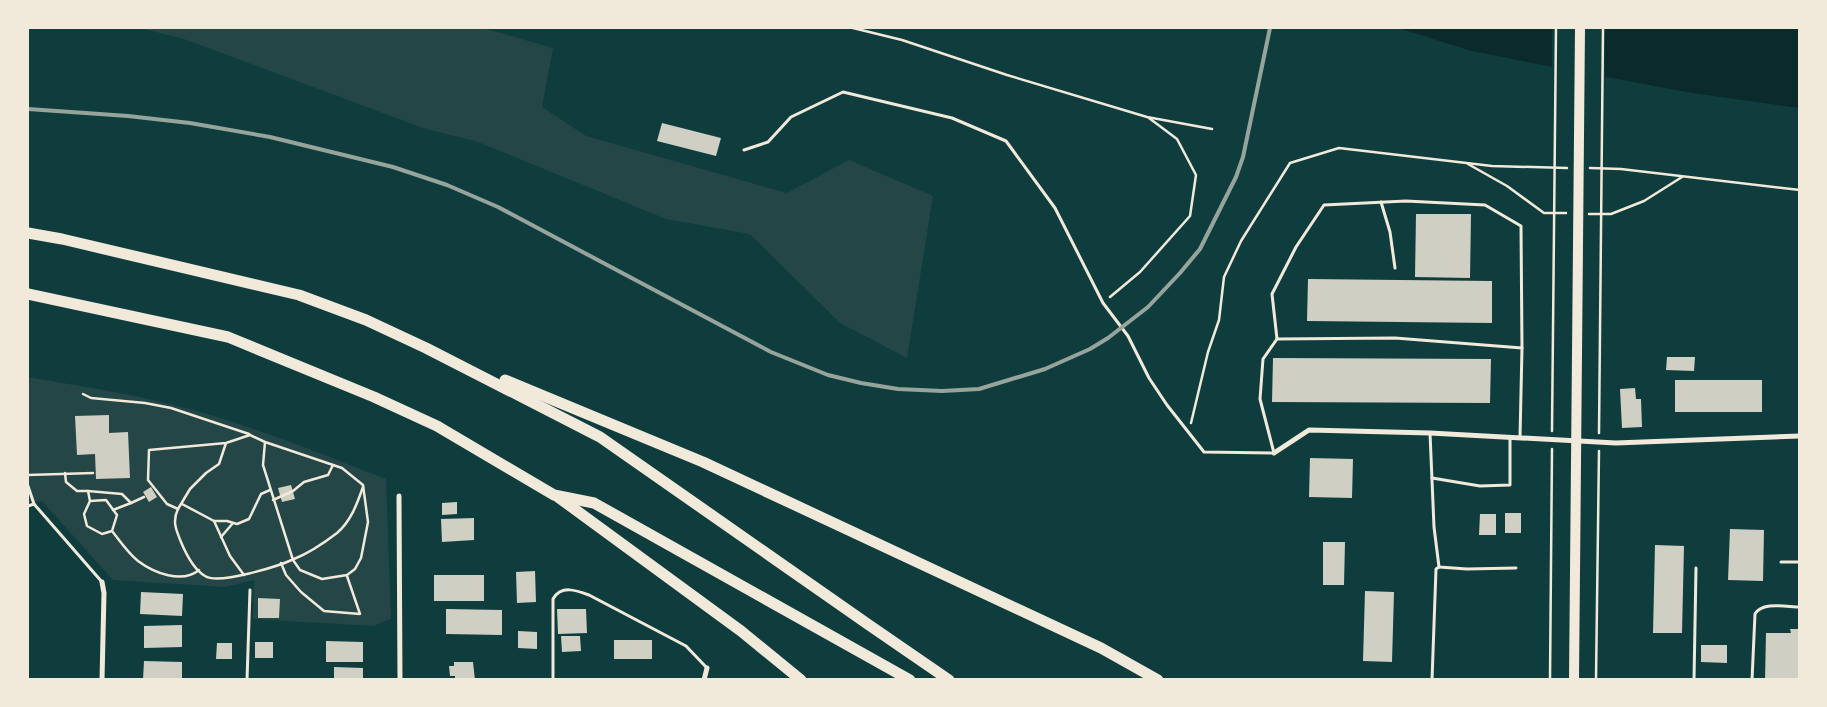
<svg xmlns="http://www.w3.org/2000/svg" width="1827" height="707" viewBox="0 0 1827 707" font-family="Overpass,sans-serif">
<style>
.green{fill:#244646}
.water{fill:#0a2a2b}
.pier{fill:#0f3d3e}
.building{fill:#cfcfc3}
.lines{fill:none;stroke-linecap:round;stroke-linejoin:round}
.path{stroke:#f1e9da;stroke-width:2.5}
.service{stroke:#f1e9da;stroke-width:3}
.minor{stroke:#f1e9da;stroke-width:5}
.primary{stroke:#f1e9da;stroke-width:10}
.motorway{stroke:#f1e9da;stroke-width:11}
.rail{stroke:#97a49c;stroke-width:4}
</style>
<rect width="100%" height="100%" fill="#0f3d3e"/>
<g class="green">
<polygon points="139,28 483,28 553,48 542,107 586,136 787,193 849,160 933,196 907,358 840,323 750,234 666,219 478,142 426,129 181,38"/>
<path d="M 28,377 C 78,386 128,393 177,406 C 247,423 319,453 386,479 L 391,619 L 373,626 L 253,619 L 254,580 L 226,587 L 113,580 L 42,501 L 28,503 Z"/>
</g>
<polygon class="water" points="1398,28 1799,28 1799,108 1692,93 1537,64 1472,51"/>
<polygon class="pier" points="1552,28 1605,28 1605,80 1552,70"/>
<g class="building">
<polygon points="662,123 721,138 716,156 657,141"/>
<polygon points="1416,214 1471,214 1470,278 1415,277"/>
<polygon points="1308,279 1492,281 1492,323 1307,321"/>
<polygon points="1667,357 1695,357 1694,371 1666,370"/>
<polygon points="1273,358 1491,359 1490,403 1272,402"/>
<rect x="1675" y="380" width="87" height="32"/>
<polygon points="1635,388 1636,399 1641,399 1642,427 1622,428 1620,389"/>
<polygon points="109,415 109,433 128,432 130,478 96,479 95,454 77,455 75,416"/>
<polygon points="1310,458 1353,459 1352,498 1309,497"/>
<polygon points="291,485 295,499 282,502 278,488"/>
<polygon points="151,487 157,497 149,502 143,492"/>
<polygon points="457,502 457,514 442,515 442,503"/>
<rect x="1505" y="513" width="16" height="20"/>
<polygon points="1480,514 1496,514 1496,535 1479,535"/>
<polygon points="474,518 474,540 442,542 441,519"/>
<polygon points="1730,529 1764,530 1763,581 1728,580"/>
<polygon points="1323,542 1345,542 1344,585 1323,585"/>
<polygon points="1655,545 1684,546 1682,633 1653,633"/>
<polygon points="535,571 536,602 517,603 516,572"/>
<rect x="434" y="575" width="50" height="26"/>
<polygon points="1365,591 1394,592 1392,662 1363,661"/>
<polygon points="141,592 183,594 182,616 140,614"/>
<polygon points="258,598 280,599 279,618 258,618"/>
<polygon points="446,609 502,610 502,635 446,634"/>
<polygon points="557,609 586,609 587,633 558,634"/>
<polygon points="182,625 182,647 144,648 144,626"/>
<polygon points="1790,629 1800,629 1800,680 1765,680 1766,633 1791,633"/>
<polygon points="518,631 537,632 537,649 518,648"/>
<polygon points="561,636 580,636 581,651 562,652"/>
<rect x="614" y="640" width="38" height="19"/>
<polygon points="326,641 363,642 363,662 326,662"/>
<rect x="255" y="642" width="18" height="16"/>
<polygon points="217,643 232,643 232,659 216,659"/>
<polygon points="1701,645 1727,645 1727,663 1701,662"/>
<polygon points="144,661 182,662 182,680 143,679"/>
<polygon points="454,662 473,662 475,680 455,680 455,676 450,676 449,666 454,666"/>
<polygon points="334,667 363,668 363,680 334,680"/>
</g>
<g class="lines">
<g class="path">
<polyline points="853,28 902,40 1007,75 1147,117 1212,129"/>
<polyline points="1468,164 1507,186 1544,213 1566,213"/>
<polyline points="1590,168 1621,169 1800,190"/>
<polyline points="1589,214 1611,214 1644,201 1682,177"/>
<polyline points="1110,297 1140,272 1190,216 1196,175 1177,139 1149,118"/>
<polyline points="83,394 91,398 145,403 171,408 249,434"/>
<polyline points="1191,423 1208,352 1219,320 1224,277 1241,241 1290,163 1339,148 1492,166 1567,168"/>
<polyline points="1552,431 1556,28"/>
<polyline points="1599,433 1603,28"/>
<polyline points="226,443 219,464 206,473 190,489 178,509 167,504 148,480 149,450 226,443 250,435 265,442 342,468 363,485 368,522 361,558 355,569 347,575 322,579 300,570 293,560 263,465 265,442"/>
<polyline points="65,473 66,482 77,491 88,491"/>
<polyline points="28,475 93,473"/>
<polyline points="273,500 293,491 304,482 328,475 333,465"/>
<polyline points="90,501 88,491 122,494 131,503 113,510"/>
<polyline points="131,503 144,497"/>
<polyline points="182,504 214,521 230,556 244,575"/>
<path d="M 178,509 C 172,521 176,530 181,542 C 186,554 193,569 205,576 C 219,585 279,566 294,559 C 309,553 324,543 337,533 C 351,521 357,504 363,487"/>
<polyline points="214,521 227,521 237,524 249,519 261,494 270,490"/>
<path d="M 112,531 L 102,534 L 87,526 L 84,514 L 90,501 L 106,500 L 117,515 L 112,531 C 120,541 128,553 138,561 C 154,573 182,584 199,570"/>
<polyline points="221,537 233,523"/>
<polyline points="281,563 286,575 301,592 324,611 360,614 347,576"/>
<polyline points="1550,680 1552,449"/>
<polyline points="1596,680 1599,451"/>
</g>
<g class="service">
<polyline points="744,150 768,142 791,117 843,92 952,118 1006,141 1055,208 1103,303 1128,336 1149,378 1167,405 1204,452 1274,453 1260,399 1263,359 1277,339 1395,338 1522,348 1520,437"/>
<polyline points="1381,202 1390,232 1395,268"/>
<polyline points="1277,339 1272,294 1296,247 1324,205 1406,201 1485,205 1521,226 1522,348"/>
<polyline points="1430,433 1434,527 1439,567 1467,569 1516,568"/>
<polyline points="1432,478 1480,486 1510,485 1510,437"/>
<polyline points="28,486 34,504 102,582"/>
<polyline points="28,506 34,504"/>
<polyline points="1781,562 1800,562"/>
<polyline points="247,680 250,590"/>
<path d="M 553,680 L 553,599 C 561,585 576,590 589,595 L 686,646 L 707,668"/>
<polyline points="1432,680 1436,569 1439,567"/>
<polyline points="1694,680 1696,568"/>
<path d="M 1752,680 L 1755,614 C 1762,601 1787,607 1800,607"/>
</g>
<g class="minor">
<polyline points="1274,453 1309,430 1430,433 1616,443 1800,436"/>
<polyline points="399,496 400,680"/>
<polyline points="102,680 104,593 102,582"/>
<polyline points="704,680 707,668"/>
</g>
<polyline class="primary" points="1574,680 1580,28"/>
<g class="motorway">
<polyline points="28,233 62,239 299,295 366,320 426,348 600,437 869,625 949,680"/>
<polyline points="28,294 228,337 374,397 437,426 554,495 594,503 910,680"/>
<polyline points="505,380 703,462 1101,648 1158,680"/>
<polyline points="558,497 741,631 801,680"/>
</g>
<polyline class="rail" points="28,109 128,116 190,123 270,137 393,167 447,185 498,207 771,352 828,375 861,383 898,389 942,391 979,389 1045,369 1090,349 1108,338 1148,307 1180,273 1200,249 1236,177 1243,157 1270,28"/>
</g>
<rect width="1827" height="707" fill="none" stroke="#f1e9da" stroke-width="58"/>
</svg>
